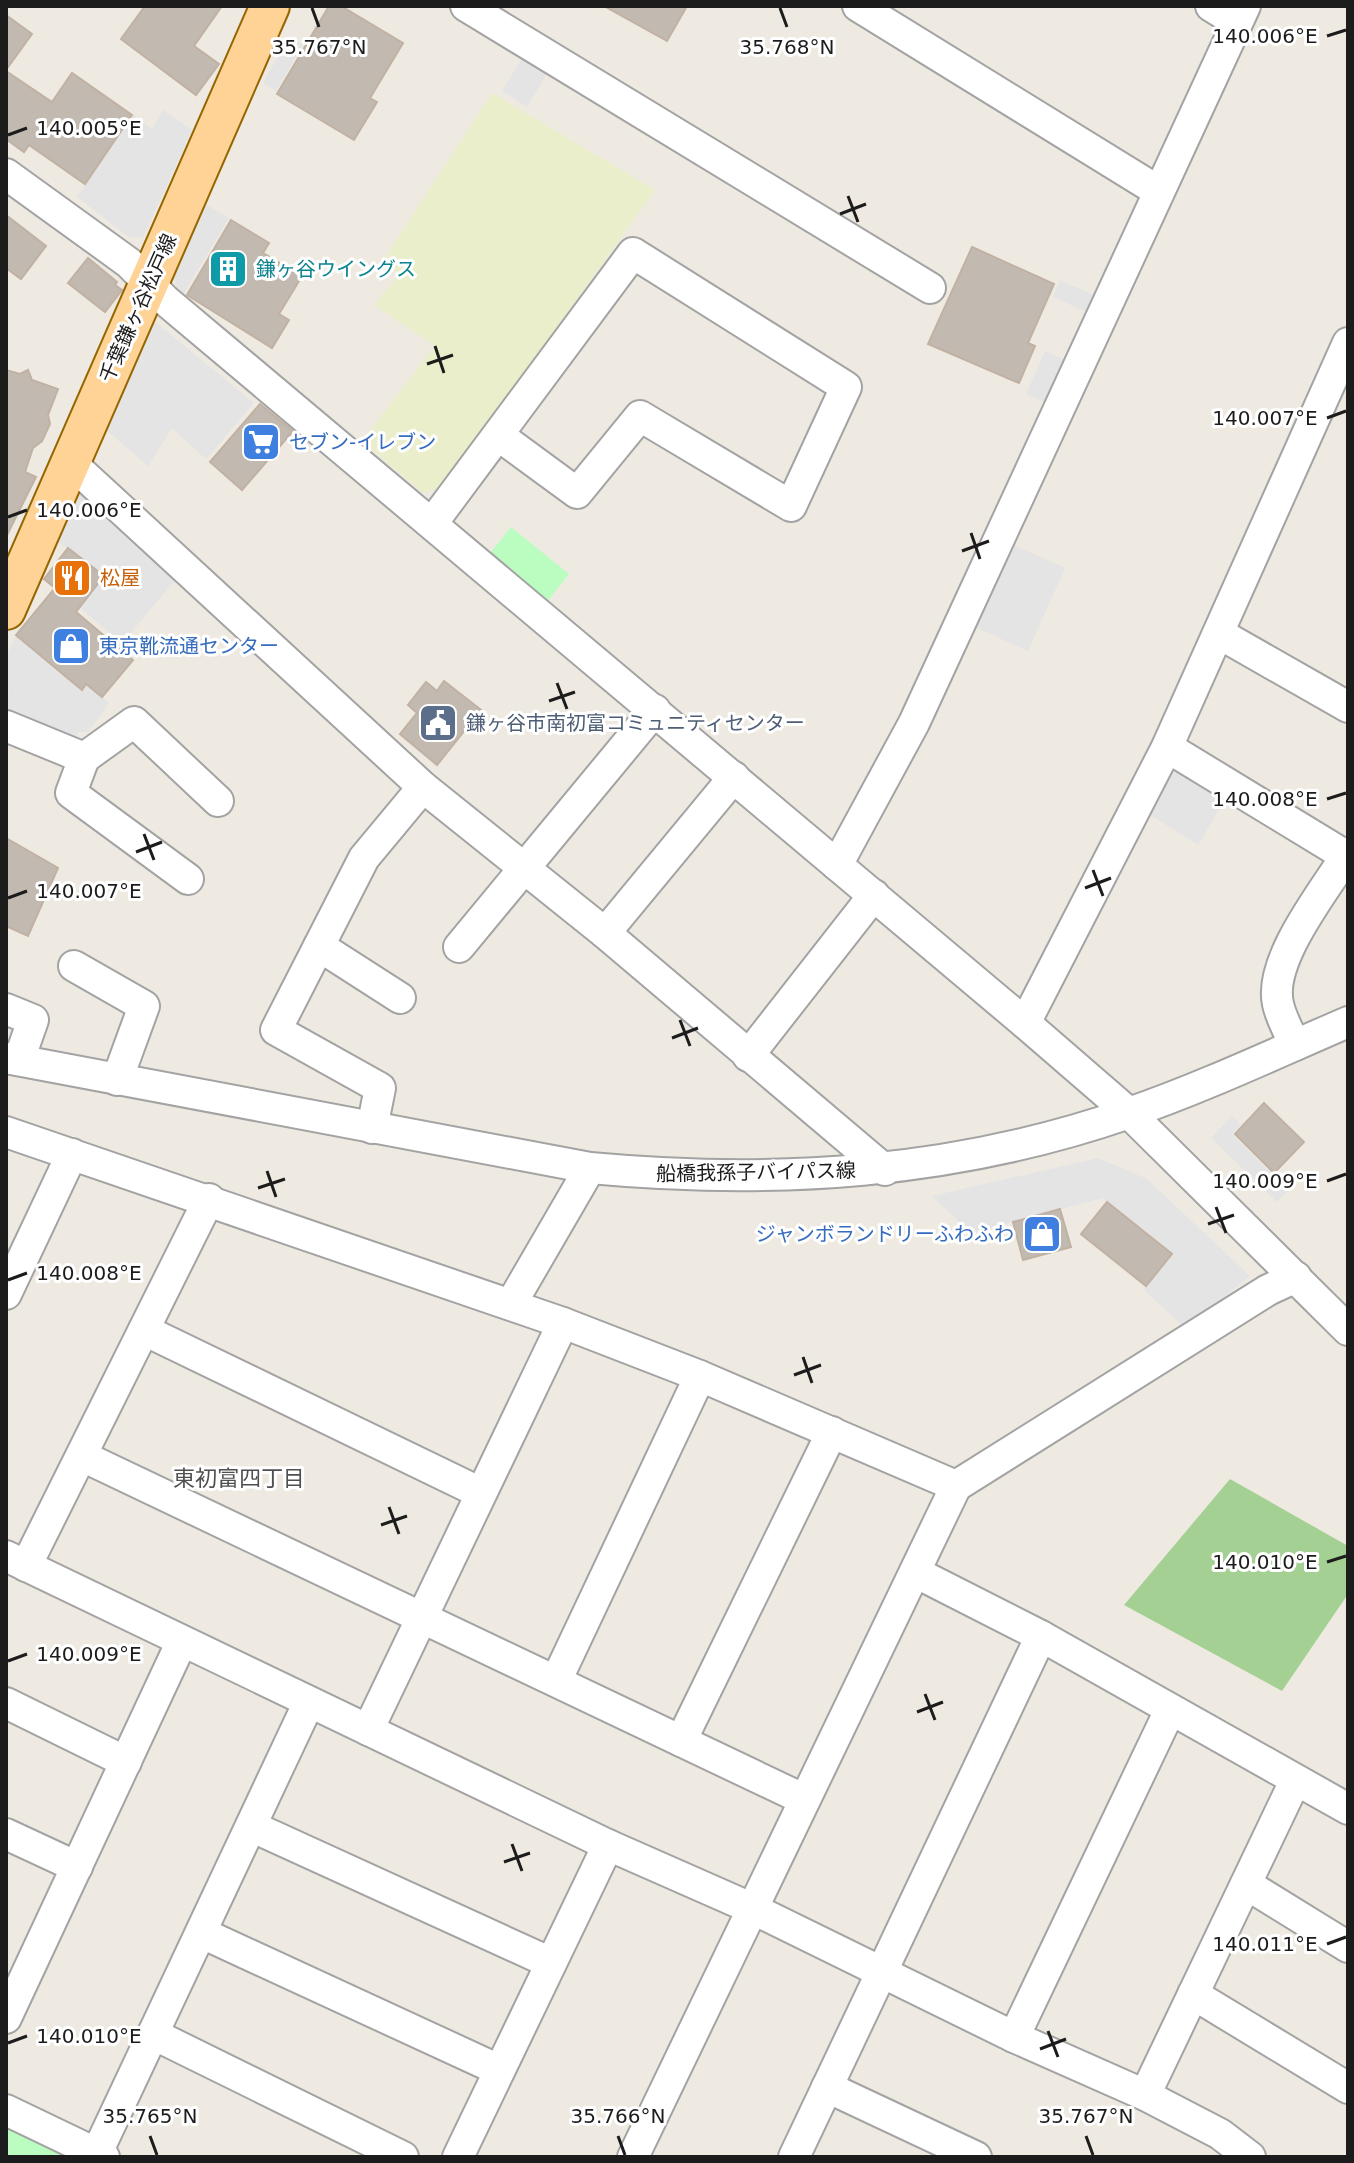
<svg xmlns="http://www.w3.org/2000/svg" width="1354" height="2163" viewBox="0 0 1354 2163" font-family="'DejaVu Sans','Noto Sans JP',sans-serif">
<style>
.farmland{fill:#ebeecb}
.forest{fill:#a4d094}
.park{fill:#bbfcc1}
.parking{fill:#e4e4e4}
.building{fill:#c2bab1;stroke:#c1b1a3;stroke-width:2}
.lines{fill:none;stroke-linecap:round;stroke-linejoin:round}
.minor-casing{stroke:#a3a3a3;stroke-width:34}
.major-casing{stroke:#956600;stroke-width:42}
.minor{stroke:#fff;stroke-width:30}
.major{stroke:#ffd396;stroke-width:38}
.ticks{fill:none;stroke:#1c1c1c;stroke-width:3}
.labels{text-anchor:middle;stroke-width:6;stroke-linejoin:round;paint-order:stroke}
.culture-label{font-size:20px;fill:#0d838f;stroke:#fff;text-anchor:start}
.street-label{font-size:20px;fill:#1c1c1c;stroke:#fff}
.shop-label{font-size:20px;fill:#366cbe;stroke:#fff;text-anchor:start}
.food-label{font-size:20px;fill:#c56008;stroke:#fff;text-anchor:start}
.service-label{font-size:20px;fill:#4e5e75;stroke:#fff;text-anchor:start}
.neighbourhood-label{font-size:22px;fill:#4f4f4f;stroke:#fff}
.ticks-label{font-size:20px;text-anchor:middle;fill:#1c1c1c;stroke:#fff;stroke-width:6;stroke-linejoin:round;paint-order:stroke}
</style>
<rect width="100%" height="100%" fill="#eeeae1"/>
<polygon class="farmland" points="492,93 655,190 442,488 423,493 362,441 435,346 374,305 400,273 382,262"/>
<polygon class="forest" points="1230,1479 1348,1546 1348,1594 1282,1691 1124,1605"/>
<g class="park">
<polygon points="511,527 569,574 546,603 488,556"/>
<polygon points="6,2120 77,2157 6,2157"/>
</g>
<g class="parking">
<polygon points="289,37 303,45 276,91 263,83"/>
<polygon points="526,52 551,67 527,107 502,91"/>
<polygon points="163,110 192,130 143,237 130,238 77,197 133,115 152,129"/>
<polygon points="205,204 229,218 184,293 176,286 173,272"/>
<polygon points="1060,280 1101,298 1093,315 1053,297"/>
<polygon points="154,321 254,403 206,459 172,428 148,466 105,429"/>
<polygon points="1045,351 1069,362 1050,405 1026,394"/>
<polygon points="82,488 178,577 122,643 80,608 104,576 56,540"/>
<polygon points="1005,541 1065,568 1028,651 968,624"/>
<polygon points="16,635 82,690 86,684 109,703 88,732 78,732 70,746 6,713 9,693 6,690 6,656"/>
<polygon points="1170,759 1227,796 1198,845 1144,811"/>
<polygon points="1232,1116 1241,1124 1232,1134 1289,1190 1277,1202 1211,1138"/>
<polygon points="1098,1158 1147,1179 1250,1276 1185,1328 1144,1290 1172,1254 1103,1198 971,1233 932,1196"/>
</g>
<g class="building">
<polygon points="145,6 222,6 194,46 219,64 196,95 121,39"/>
<polygon points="329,6 341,6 403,43 370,98 377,102 354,140 277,94"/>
<polygon points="604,6 687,6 667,41"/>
<polygon points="6,15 32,34 6,70"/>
<polygon points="6,71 52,102 72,73 132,115 85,184 29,145 24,152 6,139"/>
<polygon points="6,215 46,246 21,279 6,268"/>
<polygon points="231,220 269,243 263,253 302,276 279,314 289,320 272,348 187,295"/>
<polygon points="972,247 1054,284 1028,343 1035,346 1019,383 928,344"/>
<polygon points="88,258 117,282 115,285 122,290 105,312 68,283"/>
<polygon points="6,370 20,374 28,370 32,380 58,389 48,415 50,424 42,441 33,448 25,472 36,477 6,537"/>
<polygon points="260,404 293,431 242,490 210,462"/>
<polygon points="68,548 104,576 76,612 133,660 102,697 86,684 82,690 16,635 55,588 44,579"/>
<polygon points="444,681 481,710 437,765 400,734 417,713 408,705 426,682 437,691"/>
<polygon points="6,838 58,868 28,936 6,926"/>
<polygon points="1264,1103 1304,1142 1274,1173 1235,1134"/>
<polygon points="1107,1202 1172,1254 1146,1286 1081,1234"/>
<polygon points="1060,1209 1071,1247 1023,1260 1013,1222"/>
</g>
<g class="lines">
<defs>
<g id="minor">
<polyline points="466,6 930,288"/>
<polyline points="858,6 1158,191"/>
<polyline points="1211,6 1237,22"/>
<polyline points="6,174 129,263 165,300 1025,1023 1129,1113 1348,1330"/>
<polyline points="71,463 423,787 605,933 885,1170"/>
<polyline points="433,522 633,253 846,387 791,506 640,416 577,493 498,435"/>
<polyline points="1220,634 1348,707"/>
<polyline points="6,726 84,758 134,722 218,801"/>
<polyline points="1167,747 1346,856"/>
<polyline points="84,758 71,793 188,879"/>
<polyline points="837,865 914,723 1245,6"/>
<polyline points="605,933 734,777"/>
<polyline points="319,946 400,998"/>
<polyline points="459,947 655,710"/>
<polyline points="74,966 144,1006 117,1080"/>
<polyline points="6,1009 33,1020 19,1060"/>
<polyline points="1025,1023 1167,747 1348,343"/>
<path d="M 1295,1045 C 1289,1032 1281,1018 1278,1004 C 1268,960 1325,890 1348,853"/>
<polyline points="748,1056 874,895"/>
<path d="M 6,1058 L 590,1168 C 775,1185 953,1174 1129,1113 C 1204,1087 1276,1053 1348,1022"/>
<polyline points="372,1128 380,1088 276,1030 364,858 423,787"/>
<polyline points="6,1132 563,1323 700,1376 956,1486 1268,1290 1296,1277"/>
<polyline points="6,1294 72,1154"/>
<polyline points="511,1304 590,1168"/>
<polyline points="144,1330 481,1493"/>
<polyline points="82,1456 803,1799"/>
<polyline points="6,1556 608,1845 751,1908 1014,2037 1145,2095 1220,2134 1250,2157"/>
<polyline points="26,1566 209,1199"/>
<polyline points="915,1572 1041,1636 1348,1809"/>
<polyline points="556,1681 700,1376"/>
<polyline points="6,1703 126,1762"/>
<polyline points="368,1730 563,1323"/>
<polyline points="681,1741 832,1432"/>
<polyline points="253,1827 551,1963"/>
<polyline points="6,1834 77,1867"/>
<polyline points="1246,1884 1348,1947"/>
<polyline points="202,1933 499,2070"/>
<polyline points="1193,1994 1348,2088"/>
<polyline points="6,2018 182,1641"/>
<polyline points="153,2034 403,2157"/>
<polyline points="1014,2037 1170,1710"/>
<polyline points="827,2087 976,2157"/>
<polyline points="1145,2095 1295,1781"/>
<polyline points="6,2110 104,2157"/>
<polyline points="95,2157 309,1702"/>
<polyline points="458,2157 608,1845"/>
<polyline points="633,2157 956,1486"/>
<polyline points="794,2157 1041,1636"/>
</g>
<polyline id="major" points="6,610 270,6"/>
</defs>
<use href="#minor" class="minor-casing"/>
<use href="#major" class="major-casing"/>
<use href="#minor" class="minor"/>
<use href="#major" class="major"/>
</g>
<path class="ticks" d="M 312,8 L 319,27M 780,8 L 787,27M 1327,36 L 1346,30M 8,135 L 27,128M 848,196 L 858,222M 840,214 L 866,204M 435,346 L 444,373M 427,364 L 453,355M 1327,418 L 1346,411M 8,517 L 27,510M 971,533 L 980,559M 962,551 L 989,541M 557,683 L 567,709M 549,701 L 575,692M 1327,799 L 1346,793M 144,834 L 154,860M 136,852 L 162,842M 1093,870 L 1103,896M 1085,888 L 1111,878M 8,898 L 27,891M 680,1020 L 690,1046M 672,1038 L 698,1028M 267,1171 L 276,1197M 1327,1181 L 1346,1174M 258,1188 L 285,1179M 1216,1207 L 1226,1233M 1208,1224 L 1234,1215M 8,1280 L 27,1273M 803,1357 L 812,1383M 794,1375 L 821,1365M 389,1507 L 399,1534M 381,1525 L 407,1516M 1327,1562 L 1346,1556M 8,1661 L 27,1654M 925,1694 L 935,1720M 917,1712 L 943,1702M 512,1844 L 522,1871M 504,1862 L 530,1853M 1327,1944 L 1346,1937M 1048,2031 L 1058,2057M 8,2043 L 27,2036M 1040,2049 L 1066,2039M 150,2136 L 157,2155M 618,2136 L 625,2155M 1086,2136 L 1093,2155"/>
<defs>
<symbol id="building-square" viewBox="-11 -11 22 22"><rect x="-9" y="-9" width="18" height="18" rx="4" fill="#0f9aa8" stroke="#fff"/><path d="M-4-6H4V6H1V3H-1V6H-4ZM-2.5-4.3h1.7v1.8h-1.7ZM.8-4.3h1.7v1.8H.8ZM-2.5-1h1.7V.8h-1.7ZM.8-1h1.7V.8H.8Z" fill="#fff"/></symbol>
<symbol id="supermarket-square" viewBox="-11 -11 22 22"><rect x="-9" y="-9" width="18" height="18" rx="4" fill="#3f7fe0" stroke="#fff"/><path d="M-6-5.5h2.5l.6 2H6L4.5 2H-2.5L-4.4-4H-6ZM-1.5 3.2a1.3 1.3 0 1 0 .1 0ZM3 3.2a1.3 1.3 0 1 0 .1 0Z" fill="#fff"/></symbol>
<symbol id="restaurant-square" viewBox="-11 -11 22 22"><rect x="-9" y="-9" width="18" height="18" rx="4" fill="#e8710a" stroke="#fff"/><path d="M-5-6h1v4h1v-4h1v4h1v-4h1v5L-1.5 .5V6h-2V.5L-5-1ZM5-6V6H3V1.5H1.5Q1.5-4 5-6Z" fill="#fff"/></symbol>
<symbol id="shop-square" viewBox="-11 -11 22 22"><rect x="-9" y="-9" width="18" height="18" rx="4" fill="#3f7fe0" stroke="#fff"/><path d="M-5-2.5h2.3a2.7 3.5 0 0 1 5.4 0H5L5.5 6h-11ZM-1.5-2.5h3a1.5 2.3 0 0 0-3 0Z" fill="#fff"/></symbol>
<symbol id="civic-square" viewBox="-11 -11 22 22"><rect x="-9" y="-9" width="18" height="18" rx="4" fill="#5c6f8a" stroke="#fff"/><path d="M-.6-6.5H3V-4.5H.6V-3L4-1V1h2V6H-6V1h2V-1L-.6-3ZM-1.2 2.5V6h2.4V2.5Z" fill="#fff"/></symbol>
</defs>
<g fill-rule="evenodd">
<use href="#building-square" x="206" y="247" width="44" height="44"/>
<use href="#supermarket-square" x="239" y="420" width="44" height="44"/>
<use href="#restaurant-square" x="50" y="556" width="44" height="44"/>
<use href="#shop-square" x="49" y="624" width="44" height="44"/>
<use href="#civic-square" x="416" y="701" width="44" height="44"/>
<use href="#shop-square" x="1020" y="1212" width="44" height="44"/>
</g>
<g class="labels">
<g class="culture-label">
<text x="256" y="276">鎌ヶ谷ウイングス</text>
</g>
<g class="street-label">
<text transform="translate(138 308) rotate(-66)" y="7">千葉鎌ヶ谷松戸線</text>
<text transform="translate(756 1172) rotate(-1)" y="7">船橋我孫子バイパス線</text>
</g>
<g class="shop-label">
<text x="289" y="449">セブン-イレブン</text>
<text x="99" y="653">東京靴流通センター</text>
<text x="1014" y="1241" text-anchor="end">ジャンボランドリーふわふわ</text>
</g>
<g class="food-label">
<text x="100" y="585">松屋</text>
</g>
<g class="service-label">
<text x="466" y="730">鎌ヶ谷市南初富コミュニティセンター</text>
</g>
<g class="neighbourhood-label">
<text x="239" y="1486">東初富四丁目</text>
</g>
</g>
<g class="ticks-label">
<text x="1265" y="43">140.006°E</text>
<text x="319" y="54">35.767°N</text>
<text x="787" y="54">35.768°N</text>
<text x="89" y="135">140.005°E</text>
<text x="1265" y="425">140.007°E</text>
<text x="89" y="517">140.006°E</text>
<text x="1265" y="806">140.008°E</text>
<text x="89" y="898">140.007°E</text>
<text x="1265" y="1188">140.009°E</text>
<text x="89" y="1280">140.008°E</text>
<text x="1265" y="1569">140.010°E</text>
<text x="89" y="1661">140.009°E</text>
<text x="1265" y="1951">140.011°E</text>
<text x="89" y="2043">140.010°E</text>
<text x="150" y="2123">35.765°N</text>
<text x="618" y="2123">35.766°N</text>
<text x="1086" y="2123">35.767°N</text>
</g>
<rect width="1354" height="2163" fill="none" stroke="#1c1c1c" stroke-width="16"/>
</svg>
